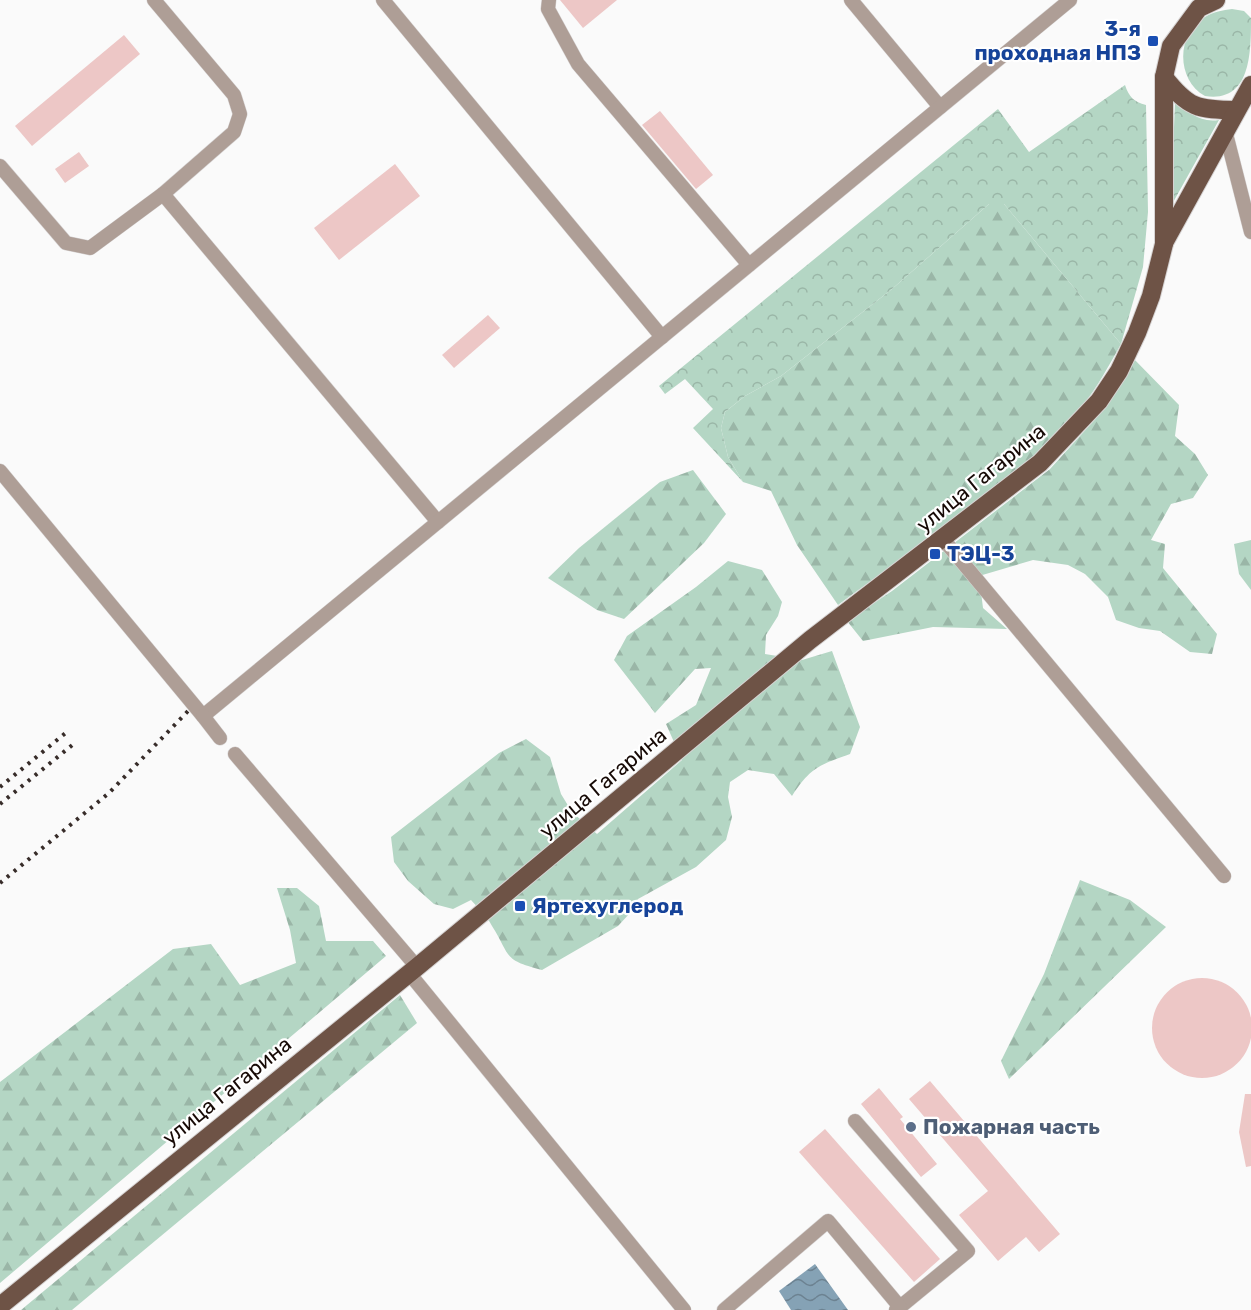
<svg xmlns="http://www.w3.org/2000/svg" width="1251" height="1310" viewBox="0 0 1251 1310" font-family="Rubik,sans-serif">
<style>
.forest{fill:url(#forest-firs)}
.park{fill:url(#park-crowns)}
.water{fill:url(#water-waves)}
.building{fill:#edc7c6}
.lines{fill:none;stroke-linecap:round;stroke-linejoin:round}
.minor-casing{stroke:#d6d3d3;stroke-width:15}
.major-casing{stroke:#d6d3d3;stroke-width:20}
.minor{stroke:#ae9e96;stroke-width:14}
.major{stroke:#6e5346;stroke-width:18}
.rail{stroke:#372c29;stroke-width:4;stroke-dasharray:3 6;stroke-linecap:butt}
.transit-dot{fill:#1a4fb4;stroke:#fff;stroke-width:2}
.service-dot{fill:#5c6f8a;stroke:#fff;stroke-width:2}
.labels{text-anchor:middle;stroke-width:4.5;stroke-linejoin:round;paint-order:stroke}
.transit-label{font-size:21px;font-weight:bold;fill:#164399;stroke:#fff;text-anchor:start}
.street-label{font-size:21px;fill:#160905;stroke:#fff}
.service-label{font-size:21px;font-weight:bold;fill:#4e5e75;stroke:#fff;text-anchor:start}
</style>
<defs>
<pattern id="forest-firs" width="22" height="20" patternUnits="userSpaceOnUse" patternTransform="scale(1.5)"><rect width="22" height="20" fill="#b4d6c4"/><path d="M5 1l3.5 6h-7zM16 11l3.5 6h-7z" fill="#9ab6a7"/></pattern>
<pattern id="park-crowns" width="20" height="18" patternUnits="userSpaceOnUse" patternTransform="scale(1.5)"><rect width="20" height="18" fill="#b4d6c4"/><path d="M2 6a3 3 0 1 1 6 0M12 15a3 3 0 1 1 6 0" fill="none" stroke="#9ab6a7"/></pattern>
<pattern id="water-waves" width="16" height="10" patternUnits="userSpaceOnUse" patternTransform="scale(1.5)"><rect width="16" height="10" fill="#85a2b5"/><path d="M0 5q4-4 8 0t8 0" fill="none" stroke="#6c8291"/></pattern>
</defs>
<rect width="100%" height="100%" fill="#fafafa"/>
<g class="forest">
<path d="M 989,204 L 1004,204 L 1121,344 C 1109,365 1098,387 1082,406 C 1019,483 918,545 838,605 L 797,545 L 771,491 L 743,482 L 728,457 L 721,428 L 725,412 L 745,396 L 781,376 L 892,289 Z"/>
<polygon points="1131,356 1179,405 1175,436 1195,454 1208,475 1193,498 1171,504 1151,540 1165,544 1163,568 1217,634 1212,654 1190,652 1160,631 1139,628 1116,620 1108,597 1085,574 1068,565 1033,560 979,576 983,608 1007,629 933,627 863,641 847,621 892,591 1050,469 1099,415"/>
<polygon points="693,470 726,514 704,543 624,619 597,610 548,578 579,548 660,482"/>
<polygon points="1251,540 1251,590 1239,574 1234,544"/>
<path d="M 728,561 L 762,570 L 782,602 L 778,616 L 766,635 L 765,654 L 802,660 L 832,651 L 860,727 L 850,754 C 819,765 810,768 792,796 L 774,774 L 748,770 L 730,782 L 728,797 L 732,817 L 726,840 L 696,867 L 638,899 L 630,913 L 618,926 L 542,970 C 502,960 511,956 492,926 C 487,916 478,908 471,900 L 453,909 L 434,904 L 408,881 L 394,862 L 391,837 L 499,753 L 526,739 L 550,757 L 561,794 L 572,812 L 597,834 L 682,760 L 666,724 L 696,705 L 711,668 L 695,669 L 655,713 L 614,660 L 627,636 L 696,587 Z"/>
<polygon points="1080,880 1130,900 1166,927 1009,1079 1001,1061 1044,974"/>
<polygon points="277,888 297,888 319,906 326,941 373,941 386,956 0,1283 0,1082 173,949 211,944 240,985 296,963 290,930"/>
<polygon points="400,995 417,1023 72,1310 21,1310"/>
</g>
<g class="park">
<path d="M 1232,9 L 1244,11 L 1251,18 C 1251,53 1251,103 1205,96 C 1176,80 1176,33 1205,17 C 1213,12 1223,10 1232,9 Z"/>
<path d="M 1125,85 C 1129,97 1134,102 1146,105 L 1148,212 L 1143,267 L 1121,344 L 1004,204 L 989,204 L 892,289 L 781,376 L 745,396 L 725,412 L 721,428 L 728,457 L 743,482 L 693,428 L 713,409 L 685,379 L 665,394 L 659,386 L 998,109 L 1029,152 Z"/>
<path d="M 1175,101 C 1190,112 1199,123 1219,120 L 1171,206 Z"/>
</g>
<polygon class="water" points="815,1264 848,1310 791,1310 779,1291"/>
<g class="building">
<polygon points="560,0 617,0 583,28"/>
<polygon points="124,35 140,54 32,146 15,126"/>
<polygon points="660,111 713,175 696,189 642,125"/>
<polygon points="79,152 89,166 65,183 55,169"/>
<polygon points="395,164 420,196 339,260 314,228"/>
<polygon points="488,315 500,328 454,368 442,355"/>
<circle cx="1202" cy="1028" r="50"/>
<polygon points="930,1081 1060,1234 1039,1252 1026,1237 998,1261 959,1215 988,1191 909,1099"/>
<polygon points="879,1088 903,1117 900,1119 937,1164 921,1177 861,1104"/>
<polygon points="1245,1094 1251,1094 1251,1166 1246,1167 1239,1132"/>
<polygon points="825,1129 940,1259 914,1282 799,1152"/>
</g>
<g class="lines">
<defs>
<g id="minor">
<polyline points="154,0 234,95 240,114 234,132 163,194"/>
<polyline points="383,0 662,337"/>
<polyline points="549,0 548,9 578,64 749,265"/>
<polyline points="851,0 940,107"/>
<polyline points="1225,130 1251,232"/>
<polyline points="0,166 66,243 90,248 163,194 438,522"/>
<polyline points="0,471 203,716 1070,0"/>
<polyline points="943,539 1224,876"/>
<polyline points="203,716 220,738"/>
<polyline points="235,754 417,967"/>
<polyline points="409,973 684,1310"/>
<polyline points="855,1121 968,1251 900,1307"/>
<polyline points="724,1310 828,1221 900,1307 896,1310"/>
</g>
<g id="major">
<path d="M 1164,77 C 1188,108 1198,110 1236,110"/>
<polyline points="1164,243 1251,85"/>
<polyline points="0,1306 417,967 810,640 1040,463 1099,401 1119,371 1137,333 1151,296 1164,244 1164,77 1171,46 1199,8 1216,0"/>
</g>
</defs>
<use href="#minor" class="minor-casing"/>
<use href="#major" class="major-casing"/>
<use href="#minor" class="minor"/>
<use href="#major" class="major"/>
<g class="rail">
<polyline points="0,787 68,731"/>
<polyline points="0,804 76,742"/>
<polyline points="0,883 109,793 189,710"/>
</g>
</g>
<g class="transit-dot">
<rect x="1147" y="35" width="12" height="12" rx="3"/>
<rect x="929" y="548" width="12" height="12" rx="3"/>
<rect x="514" y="900" width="12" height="12" rx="3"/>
</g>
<circle class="service-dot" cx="911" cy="1127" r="6"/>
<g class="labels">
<g class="transit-label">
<text x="1141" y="36" text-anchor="end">3-я<tspan x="1141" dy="24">проходная НПЗ</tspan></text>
<text x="947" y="561">ТЭЦ-3</text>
<text x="532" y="913">Яртехуглерод</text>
</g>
<g class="street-label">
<text transform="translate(981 478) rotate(-39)" y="7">улица Гагарина</text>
<text transform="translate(603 783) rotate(-40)" y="7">улица Гагарина</text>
<text transform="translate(227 1091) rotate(-39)" y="7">улица Гагарина</text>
</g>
<g class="service-label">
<text x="923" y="1134">Пожарная часть</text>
</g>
</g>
</svg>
